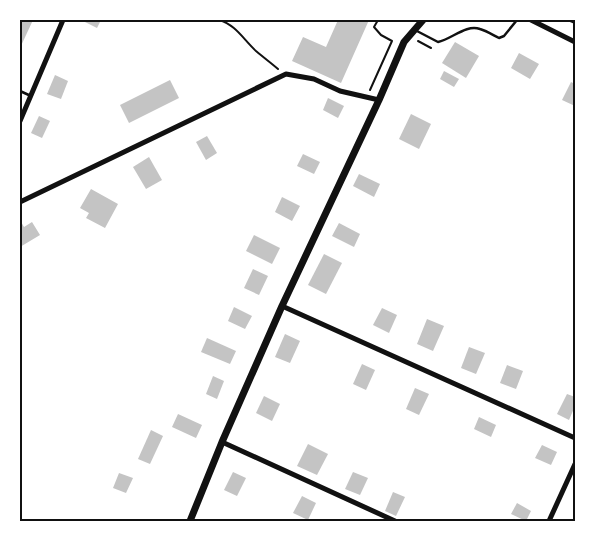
<svg xmlns="http://www.w3.org/2000/svg" width="595" height="541" viewBox="0 0 595 541" font-family="Overpass,sans-serif">
<style>
.building{fill:#c4c4c4}
.lines{fill:none;stroke-linecap:round;stroke-linejoin:round}
.path{stroke:#111;stroke-width:2}
.service{stroke:#111;stroke-width:2.5}
.minor{stroke:#111;stroke-width:5}
.tertiary{stroke:#111;stroke-width:7}
.neatline{fill:none;stroke:#111;stroke-width:2}
</style>
<rect width="100%" height="100%" fill="#fff"/>
<g class="building">
<polygon points="20,20 33,20 20,48"/>
<polygon points="81,20 101,20 97,28"/>
<polygon points="338,20 369,20 341,83 292,61 303,37 326,47"/>
<polygon points="455,42 479,56 466,78 442,63"/>
<polygon points="519,53 539,64 530,79 511,68"/>
<polygon points="444,71 459,79 454,87 440,79"/>
<polygon points="55,75 68,81 61,99 47,94"/>
<polygon points="170,80 179,98 129,123 120,105"/>
<polygon points="571,82 575,84 575,106 562,100"/>
<polygon points="328,98 344,106 338,118 323,110"/>
<polygon points="411,114 431,124 419,149 399,139"/>
<polygon points="39,116 50,121 42,138 31,133"/>
<polygon points="207,136 217,153 206,160 196,142"/>
<polygon points="303,154 320,162 314,174 297,166"/>
<polygon points="149,157 162,180 146,189 133,167"/>
<polygon points="359,174 380,184 374,197 353,186"/>
<polygon points="91,189 118,204 105,228 86,218 89,213 80,208"/>
<polygon points="282,197 300,206 292,221 275,212"/>
<polygon points="20,220 24,227 32,222 40,235 20,247"/>
<polygon points="339,223 360,234 354,247 332,236"/>
<polygon points="254,235 280,248 272,264 246,251"/>
<polygon points="324,254 342,263 326,294 308,285"/>
<polygon points="253,269 268,276 259,295 244,288"/>
<polygon points="234,307 252,316 245,329 228,321"/>
<polygon points="382,308 397,315 389,333 373,325"/>
<polygon points="427,319 444,326 433,351 417,344"/>
<polygon points="285,334 300,341 290,363 275,357"/>
<polygon points="207,338 236,351 230,364 201,352"/>
<polygon points="469,347 485,353 476,374 461,368"/>
<polygon points="362,364 375,370 366,390 353,384"/>
<polygon points="507,365 523,371 516,389 500,383"/>
<polygon points="213,376 224,381 217,399 206,394"/>
<polygon points="415,388 429,394 419,415 406,409"/>
<polygon points="567,394 575,397 575,406 569,420 557,414"/>
<polygon points="264,396 280,404 272,421 256,413"/>
<polygon points="178,414 202,425 196,438 172,427"/>
<polygon points="479,417 496,425 491,437 474,429"/>
<polygon points="151,430 163,436 150,464 138,459"/>
<polygon points="308,444 328,454 317,475 297,466"/>
<polygon points="542,445 557,452 551,465 535,458"/>
<polygon points="233,472 246,478 237,496 224,490"/>
<polygon points="353,472 368,478 360,495 345,489"/>
<polygon points="119,473 133,478 126,493 113,488"/>
<polygon points="393,492 405,497 396,516 385,511"/>
<polygon points="302,496 316,503 308,520 293,513"/>
<polygon points="517,503 531,511 526,521 511,514"/>
</g>
<g class="lines">
<g class="path">
<path d="M 219,20 C 236,25 243,39 256,51 C 263,57 271,63 278,69"/>
<polyline points="568,20 575,23"/>
<polyline points="418,41 431,48"/>
<polyline points="370,90 392,41 381,35 374,27 378,20"/>
</g>
<g class="service">
<path d="M 415,30 L 438,42 C 452,39 466,24 480,29 C 487,31 493,35 499,38 L 504,36 L 517,20"/>
<polyline points="20,91 31,96"/>
</g>
<g class="minor">
<polyline points="531,20 575,42"/>
<polyline points="20,121 63,20"/>
<polyline points="20,202 286,74 314,79 340,91 379,100"/>
<polyline points="282,306 575,438"/>
<polyline points="222,442 395,521"/>
<polyline points="549,521 575,464"/>
</g>
<polyline class="tertiary" points="190,521 222,442 282,306 379,100 404,42 423,20"/>
</g>
<rect width="595" height="541" fill="none" stroke="#ffffff" stroke-width="42"/>
<rect x="21" y="21" width="553" height="499" class="neatline"/>
</svg>
